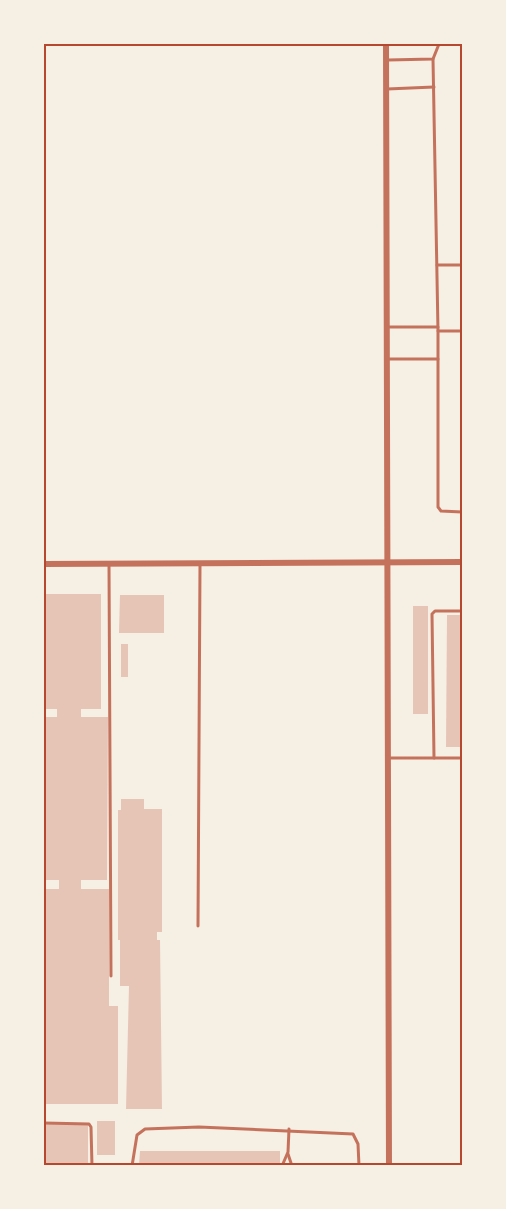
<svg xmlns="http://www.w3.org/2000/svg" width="506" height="1209" viewBox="0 0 506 1209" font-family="'Varela Round',sans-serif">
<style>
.building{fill:#e6c5b7}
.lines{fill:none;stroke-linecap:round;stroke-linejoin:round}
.service{stroke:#c5725c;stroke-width:3}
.minor{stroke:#c5725c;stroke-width:6}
.neatline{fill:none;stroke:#b5482f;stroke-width:2}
</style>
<rect width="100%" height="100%" fill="#f6efe4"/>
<g class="building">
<polygon points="44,594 101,594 101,709 81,709 81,717 108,717 107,880 81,880 81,889 109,889 109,1006 118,1006 118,1104 44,1104 44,889 59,889 59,880 44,880 44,717 57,717 57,709 44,709"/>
<polygon points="120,595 164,595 164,633 119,633"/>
<rect x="413" y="606" width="15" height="108"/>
<polygon points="447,615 462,615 462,747 446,747"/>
<rect x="121" y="644" width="7" height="33"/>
<polygon points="121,799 144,799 144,809 162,809 162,932 157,932 157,940 160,940 162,1109 126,1109 129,986 120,986 120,940 118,940 118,810 121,810"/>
<rect x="97" y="1121" width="18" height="34"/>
<rect x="44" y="1124" width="44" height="42"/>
<polygon points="140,1151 280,1151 280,1166 139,1166"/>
</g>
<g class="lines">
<g class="service">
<polyline points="433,59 438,331 462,331"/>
<polyline points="388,60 433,59 439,44"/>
<polyline points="387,89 434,87"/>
<polyline points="437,265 462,265"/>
<polyline points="386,327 438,327"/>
<polyline points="438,331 438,507 441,511 462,512"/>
<polyline points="386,359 438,359"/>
<polyline points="109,564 111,976"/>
<polyline points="389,758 462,758"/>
<polyline points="434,758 432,614 435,611 462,611"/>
<polyline points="198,926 200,564"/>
<polyline points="44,1123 89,1124 91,1127 92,1166"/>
<polyline points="288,1154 292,1166"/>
<polyline points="132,1166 137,1135 145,1129 199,1127 353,1134 358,1144 359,1166"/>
<polyline points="282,1166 288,1152 289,1129"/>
</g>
<g class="minor">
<polyline points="386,44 389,1166"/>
<polyline points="44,564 462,562"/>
</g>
</g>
<rect width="506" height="1209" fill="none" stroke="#f6efe4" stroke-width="90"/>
<rect x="45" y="45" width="416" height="1119" class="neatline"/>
</svg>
